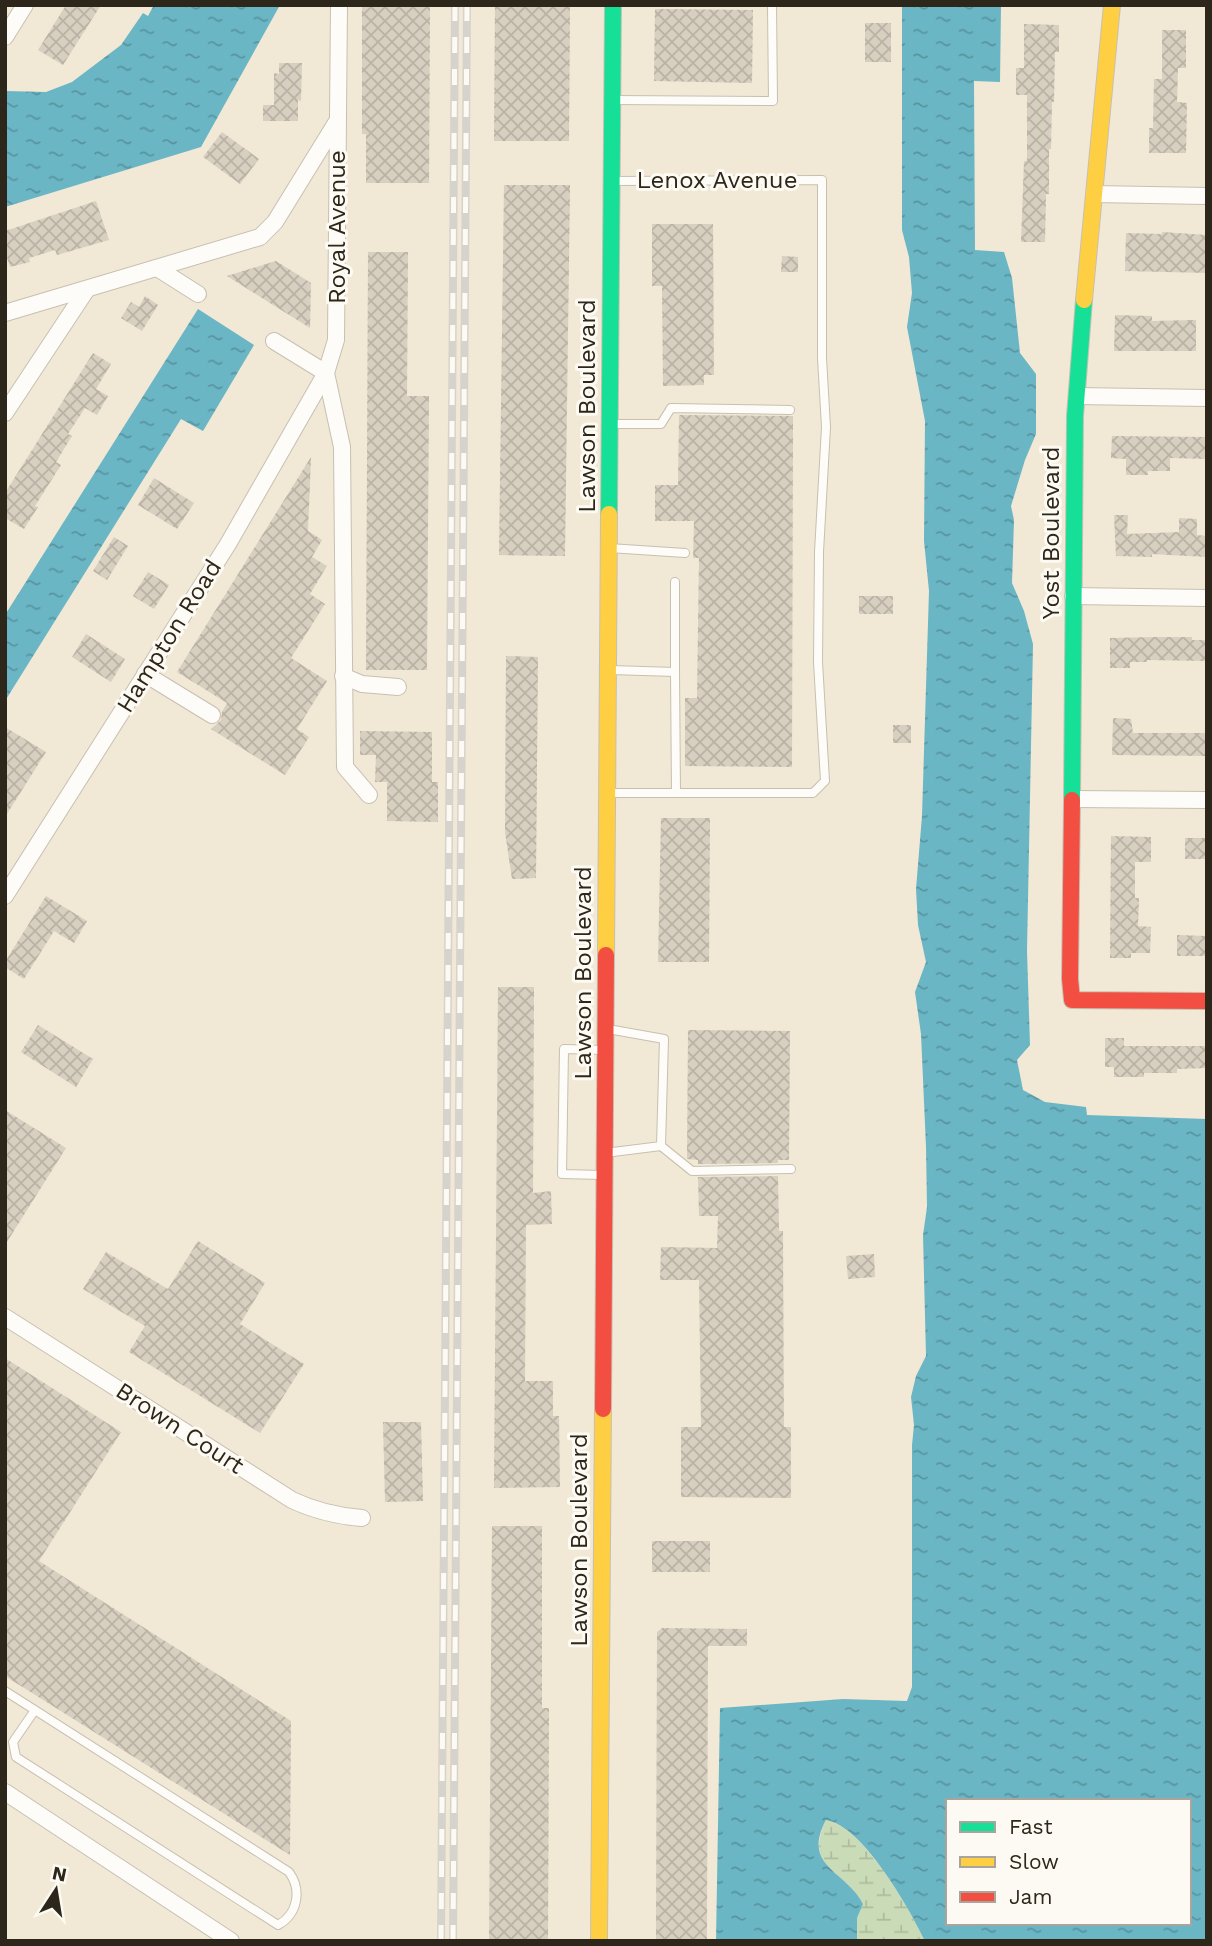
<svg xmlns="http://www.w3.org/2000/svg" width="1212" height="1946" viewBox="0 0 1212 1946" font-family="'Work Sans',sans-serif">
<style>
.wetland{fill:url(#wetland-marsh)}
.water{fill:url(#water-ripples);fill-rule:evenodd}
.building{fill:url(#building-cross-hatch)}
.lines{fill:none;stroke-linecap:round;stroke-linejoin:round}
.lane-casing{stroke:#c7c0b2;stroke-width:10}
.street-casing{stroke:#c7c0b2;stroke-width:18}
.fast-casing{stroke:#c7c0b2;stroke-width:18}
.slow-casing{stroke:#c7c0b2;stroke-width:18}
.jam-casing{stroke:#c7c0b2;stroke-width:18}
.lane{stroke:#fdfcf9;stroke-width:8}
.street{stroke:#fdfcf9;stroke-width:16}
.fast{stroke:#16e098;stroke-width:16}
.slow{stroke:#ffcf43;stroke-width:16}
.jam{stroke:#f24e42;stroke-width:16}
.rail-casing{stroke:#d6d3cd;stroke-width:8}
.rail{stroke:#fdfaf3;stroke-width:5;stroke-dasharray:16;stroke-linecap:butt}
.labels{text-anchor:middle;stroke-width:6;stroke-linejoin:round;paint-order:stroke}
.street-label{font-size:24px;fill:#2d261a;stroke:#fdfaf3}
</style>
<defs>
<pattern id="wetland-marsh" width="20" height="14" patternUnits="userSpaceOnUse" patternTransform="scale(1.75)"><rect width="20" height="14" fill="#c9dbb7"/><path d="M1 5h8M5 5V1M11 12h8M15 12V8" fill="none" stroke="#adbc9d"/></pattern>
<pattern id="water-ripples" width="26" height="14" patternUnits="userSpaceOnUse" patternTransform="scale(1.75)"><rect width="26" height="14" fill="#6ab6c5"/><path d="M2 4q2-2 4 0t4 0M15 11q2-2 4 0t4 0" fill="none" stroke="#58949f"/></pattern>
<pattern id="building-cross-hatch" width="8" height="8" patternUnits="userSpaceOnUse" patternTransform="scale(1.75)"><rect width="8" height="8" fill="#d7d0c1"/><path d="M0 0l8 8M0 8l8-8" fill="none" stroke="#b9b2a5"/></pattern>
</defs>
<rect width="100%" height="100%" fill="#f1e8d5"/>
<path class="wetland" d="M 826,1820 C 863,1827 909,1908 925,1941 L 857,1941 L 857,1918 L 863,1904 C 844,1868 803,1869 826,1820 Z"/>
<g class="water">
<polygon points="154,5 280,5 201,147 5,207 5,91 46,92 72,82 121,45 143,13 148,16"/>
<path d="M 902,5 L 1001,6 L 1000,82 L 974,81 L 975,250 L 1004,252 L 1012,278 L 1020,353 L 1036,374 L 1036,434 L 1025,460 L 1011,506 L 1014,520 L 1012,583 L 1024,611 L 1033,644 L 1027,951 L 1030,1045 L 1017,1060 L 1023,1090 L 1045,1102 L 1086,1107 L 1087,1115 L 1207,1119 L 1207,1941 L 925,1941 C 909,1908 863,1826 826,1820 C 801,1867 846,1870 863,1904 L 857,1918 L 857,1941 L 716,1941 L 720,1708 L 843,1699 L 907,1701 L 912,1687 L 912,1445 L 914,1425 L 911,1397 L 916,1376 L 926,1356 L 923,1235 L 927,1207 L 926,1147 L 921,1034 L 915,992 L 926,962 L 918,925 L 916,889 L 922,816 L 929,591 L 924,541 L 925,421 L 907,327 L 912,293 L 909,257 L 902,230 ZM 948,1801 L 1189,1801 L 1189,1923 L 948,1923 Z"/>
<polygon points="198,309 254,345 203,431 181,419 5,701 5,615"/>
</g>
<g class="building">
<polygon points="66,5 101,5 63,65 38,50"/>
<polygon points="362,5 430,5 429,183 366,183 366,134 362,134"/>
<polygon points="495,5 570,5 569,141 494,141"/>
<polygon points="655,9 753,10 752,83 654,81"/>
<rect x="865" y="23" width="26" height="39"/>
<polygon points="1024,24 1059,25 1059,52 1055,52 1054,102 1052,102 1051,149 1049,149 1049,194 1046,194 1045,242 1021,242 1024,161 1027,161 1027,95 1016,95 1016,68 1024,68"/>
<polygon points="1162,30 1186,30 1186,68 1178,68 1177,102 1187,103 1186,153 1149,153 1149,128 1153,128 1154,79 1162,79"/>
<polygon points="279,63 302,63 301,101 298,100 298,121 263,121 263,105 274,105 274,73 279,74"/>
<polygon points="222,132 259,159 240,184 203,157"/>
<polygon points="504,185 570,185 565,556 499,555"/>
<polygon points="96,201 109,240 57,255 55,250 29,258 30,262 10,267 5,251 5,231"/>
<polygon points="652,224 713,224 714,375 704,375 704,385 663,386 662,286 652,286"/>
<polygon points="1162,232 1207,235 1207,273 1125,271 1126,233 1162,234"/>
<polygon points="368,252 408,252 407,396 429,396 427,670 366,670"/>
<polygon points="782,256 798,257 798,272 781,272"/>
<polygon points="276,261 311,283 310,328 227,276"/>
<polygon points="145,296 158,305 142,331 121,318 131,302 139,307"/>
<polygon points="1115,315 1152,316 1152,321 1196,320 1196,351 1114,351"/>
<polygon points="93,353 111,364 96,389 108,396 97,415 85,408 68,434 72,436 56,462 61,465 35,506 38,507 24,529 5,518 5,493"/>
<polygon points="679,415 793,416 792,767 685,766 685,698 697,698 699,558 693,558 694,521 655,521 655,485 678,485"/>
<polygon points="1112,436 1207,437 1207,459 1170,458 1170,471 1148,471 1148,475 1126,475 1126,459 1111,458"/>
<polygon points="311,457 308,531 322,540 312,557 327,566 310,594 325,604 291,658 327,681 297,729 309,737 285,775 211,729 221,720 222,712 227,703 177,672"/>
<polygon points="154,478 194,503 177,529 138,505"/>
<polygon points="1114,515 1128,515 1127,534 1179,532 1179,518 1197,519 1197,535 1207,536 1207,557 1152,554 1152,557 1116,556"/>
<polygon points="114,537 128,546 107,580 93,571"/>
<polygon points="148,572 169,585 154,609 133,596"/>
<rect x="859" y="596" width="34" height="18"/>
<polygon points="86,634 125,659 111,682 72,657"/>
<polygon points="1154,637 1192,637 1192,640 1207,640 1207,661 1147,660 1147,662 1130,662 1130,668 1110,668 1110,638"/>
<polygon points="506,656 538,657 536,878 512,879 505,832"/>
<polygon points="1113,718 1131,719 1133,733 1206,733 1206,756 1112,755"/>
<rect x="893" y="725" width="18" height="18"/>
<polygon points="5,727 46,752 5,817"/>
<polygon points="360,731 432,732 432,782 438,782 438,822 387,821 387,782 375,782 376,755 360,755"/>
<polygon points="661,818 710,818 709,962 658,962"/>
<polygon points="1111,836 1151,837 1151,862 1135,862 1135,898 1139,898 1138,926 1151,927 1150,953 1131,953 1131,958 1110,958"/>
<rect x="1185" y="838" width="22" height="21"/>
<polygon points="46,896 87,921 74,943 54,931 24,979 5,967 5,962"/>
<polygon points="1177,935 1207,936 1207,956 1177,956"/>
<polygon points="498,987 534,987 533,1193 551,1191 552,1224 526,1225 525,1381 553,1381 553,1416 559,1416 560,1487 494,1488"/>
<polygon points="38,1025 93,1059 76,1087 21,1052"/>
<polygon points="688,1030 790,1031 789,1160 778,1160 778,1163 698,1164 698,1160 687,1159"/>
<polygon points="1105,1038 1124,1038 1124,1046 1207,1046 1207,1068 1177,1069 1177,1073 1144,1073 1144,1077 1114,1077 1114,1067 1105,1067"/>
<polygon points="5,1110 66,1148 5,1245"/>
<polygon points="778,1176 779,1231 783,1231 784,1427 791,1427 791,1498 681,1497 681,1427 701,1427 699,1280 660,1280 661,1247 717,1248 718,1216 699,1216 698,1177"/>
<polygon points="198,1241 265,1283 240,1324 304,1364 260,1433 129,1352 145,1326 83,1289 106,1252 168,1289"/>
<polygon points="874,1254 875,1277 848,1279 846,1256"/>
<polygon points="5,1358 121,1432 39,1561 291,1721 290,1855 5,1676"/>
<polygon points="383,1422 421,1422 423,1501 385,1502"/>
<polygon points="492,1526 542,1526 542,1708 549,1708 548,1941 489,1941"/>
<rect x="652" y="1541" width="58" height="31"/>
<polygon points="662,1628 747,1629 747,1646 708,1646 707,1941 656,1941 657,1632"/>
</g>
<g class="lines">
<defs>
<g id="lane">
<polyline points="613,100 773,101 772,5"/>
<polyline points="611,424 661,424 671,408 790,410"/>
<polyline points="609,548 685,553"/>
<polyline points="611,670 675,672 675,582"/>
<polyline points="675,672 676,793"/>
<polyline points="610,793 813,793 825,781 818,662 819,552 826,427 822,358 822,180 613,181"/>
<polyline points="661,1146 692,1171 791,1169"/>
<polyline points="605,1153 661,1146 664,1039 608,1029"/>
<polyline points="602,1175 562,1174 564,1049 603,1050"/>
<path d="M 5,1691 L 289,1872 C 302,1890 298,1914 278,1925 L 16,1757 L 13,1742 L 35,1710"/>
</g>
<g id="street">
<polyline points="339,5 336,340 326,373 342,447 345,767 369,795"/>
<polyline points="5,37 25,5"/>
<polyline points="1094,194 1207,196"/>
<polyline points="157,268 198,294"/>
<polyline points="5,313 260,237 275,222 336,123"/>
<polyline points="1077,396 1207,398"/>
<polyline points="5,413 87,289"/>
<polyline points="1073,596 1207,598"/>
<polyline points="145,674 212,715"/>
<polyline points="343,676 362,684 398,687"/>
<polyline points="1072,799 1207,800"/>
<polyline points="5,896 228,544 326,373 274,341"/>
<path d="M 5,1317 L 292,1500 C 315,1511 337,1516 362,1518"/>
<polyline points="5,1792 231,1941"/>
</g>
<g id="fast">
<polyline points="609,514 613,5"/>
<polyline points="1072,800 1075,416 1084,300"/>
</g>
<g id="slow">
<polyline points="1084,300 1112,5"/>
<polyline points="606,955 609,514"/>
<polyline points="599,1941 603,1409"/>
</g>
<g id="jam">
<polyline points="1072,800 1070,979 1072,1000 1207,1001"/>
<polyline points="603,1409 606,955"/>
</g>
</defs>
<use href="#lane" class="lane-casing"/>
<use href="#street" class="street-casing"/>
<use href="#fast" class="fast-casing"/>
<use href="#slow" class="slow-casing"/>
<use href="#jam" class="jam-casing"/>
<use href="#lane" class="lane"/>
<use href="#street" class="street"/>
<use href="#fast" class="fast"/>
<use href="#slow" class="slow"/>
<use href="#jam" class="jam"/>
<defs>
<g id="rail">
<polyline points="441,1941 455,5"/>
<polyline points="453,1941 467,5"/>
</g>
</defs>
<use href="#rail" class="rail-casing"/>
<use href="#rail" class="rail"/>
</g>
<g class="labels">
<g class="street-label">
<text x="717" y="188">Lenox Avenue</text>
<text transform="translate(337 227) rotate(-90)" y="8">Royal Avenue</text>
<text transform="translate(587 406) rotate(-90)" y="8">Lawson Boulevard</text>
<text transform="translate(1051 533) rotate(-90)" y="8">Yost Boulevard</text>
<text transform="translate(169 636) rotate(-58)" y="8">Hampton Road</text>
<text transform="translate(583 973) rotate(-90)" y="8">Lawson Boulevard</text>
<text transform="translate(180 1428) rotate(33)" y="8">Brown Court</text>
<text transform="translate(579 1540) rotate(-90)" y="8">Lawson Boulevard</text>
</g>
</g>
<rect width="1212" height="1946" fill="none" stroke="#2d261a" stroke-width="14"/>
<rect x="946" y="1799" width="245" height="126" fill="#fdfaf3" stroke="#aaa59c" stroke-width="2"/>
<rect x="960" y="1822" width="35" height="10" fill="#16e098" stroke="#aaa59c" stroke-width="2"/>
<text x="1009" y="1834" font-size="21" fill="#2d261a">Fast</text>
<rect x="960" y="1857" width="35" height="10" fill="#ffcf43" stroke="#aaa59c" stroke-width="2"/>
<text x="1009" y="1869" font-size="21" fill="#2d261a">Slow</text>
<rect x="960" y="1892" width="35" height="10" fill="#f24e42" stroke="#aaa59c" stroke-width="2"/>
<text x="1009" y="1904" font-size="21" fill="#2d261a">Jam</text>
<g transform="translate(56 1890) rotate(12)" stroke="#fdfaf3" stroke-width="5" paint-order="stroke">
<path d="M0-5L12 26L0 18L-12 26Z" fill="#2d261a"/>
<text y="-10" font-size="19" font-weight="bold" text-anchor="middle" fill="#2d261a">N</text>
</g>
</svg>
